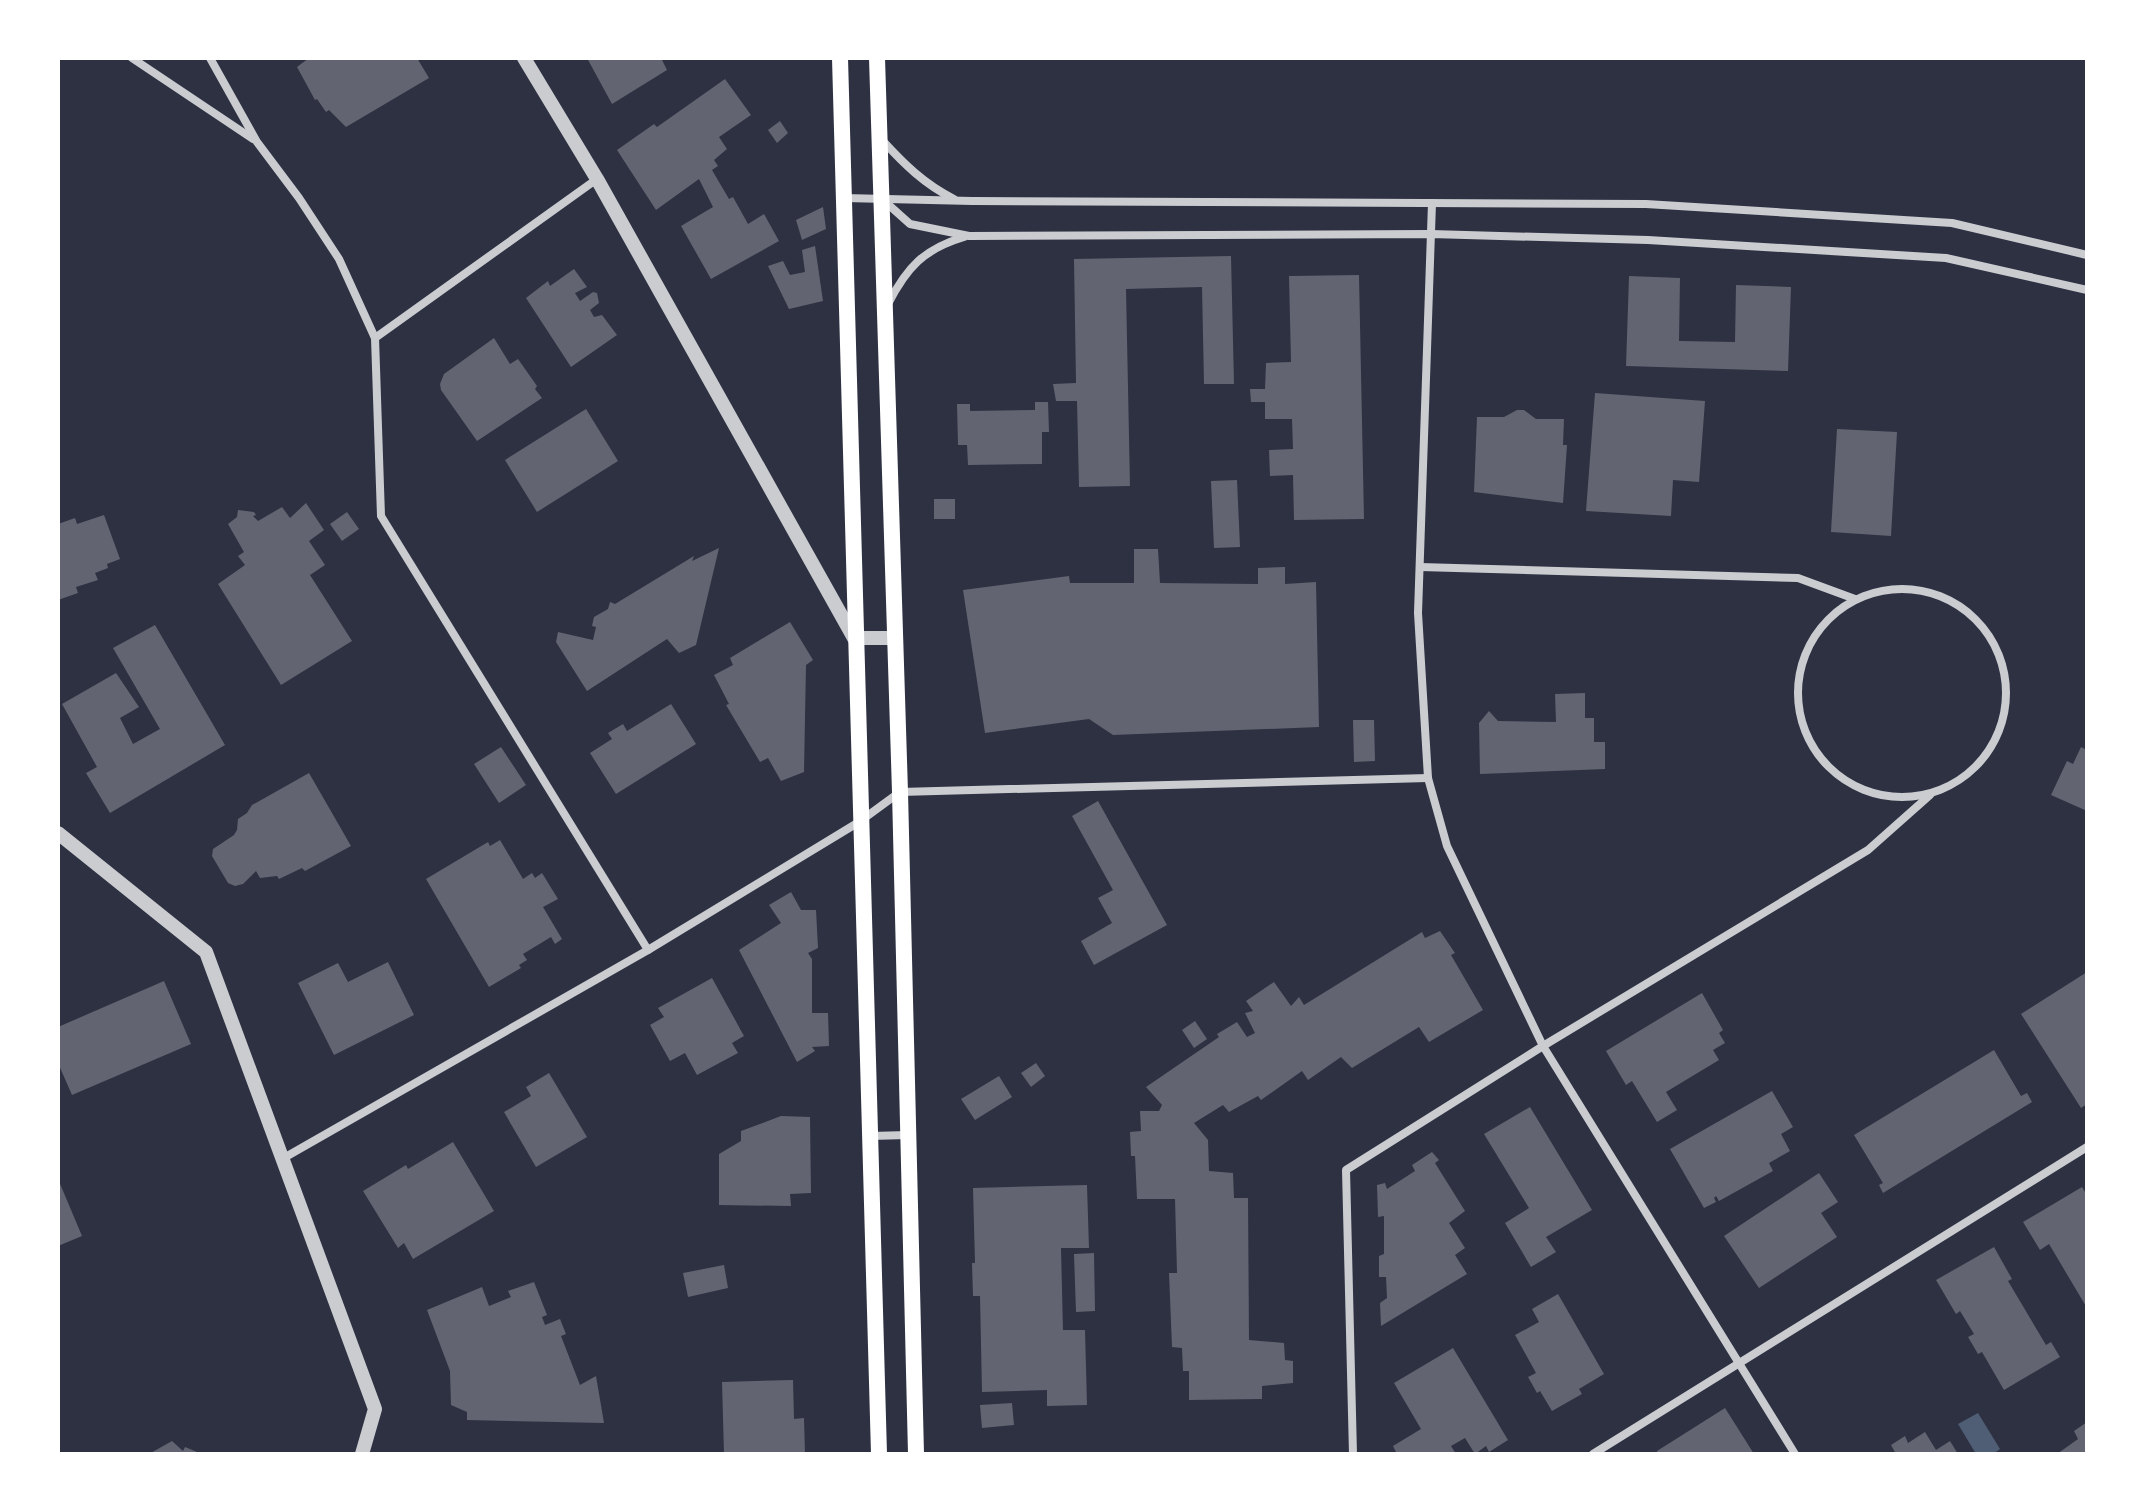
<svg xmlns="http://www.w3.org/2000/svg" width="2145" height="1512" viewBox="0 0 2145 1512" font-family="'Sofia Sans Condensed',sans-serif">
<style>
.water{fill:#4f5d75}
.building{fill:#626471}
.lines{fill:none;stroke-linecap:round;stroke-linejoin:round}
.minor{stroke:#caccd0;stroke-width:8}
.tertiary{stroke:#caccd0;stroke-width:14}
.secondary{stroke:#fff;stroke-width:16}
</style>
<rect width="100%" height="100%" fill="#2d3142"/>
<polygon class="water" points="1978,1413 2000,1449 1993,1454 1976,1454 1958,1424"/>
<g class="building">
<polygon points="309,58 417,58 429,78 346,127 329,110 326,112 317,99 315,100 297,67"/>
<polygon points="587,58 661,58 667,70 612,104"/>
<polygon points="725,79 751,115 719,137 727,149 714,160 718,166 712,170 729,199 733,197 748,224 764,214 779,241 711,279 681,226 713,207 699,179 656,210 617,150 654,124 657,127"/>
<polygon points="780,121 788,133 777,143 768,130"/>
<polygon points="823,207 826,229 802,240 796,220"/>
<polygon points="815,246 823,301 789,309 768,266 783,261 790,275 805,272 802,250"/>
<polygon points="1231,256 1234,384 1204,384 1202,287 1126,289 1130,486 1079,487 1077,401 1056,401 1053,384 1076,383 1074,259"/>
<polygon points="574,269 587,287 575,293 580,301 593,292 597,293 599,303 590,310 594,317 602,315 617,335 571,367 526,298 548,281 550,286"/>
<polygon points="1359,275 1364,519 1294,520 1293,475 1270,476 1269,450 1293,449 1292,419 1265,419 1265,402 1251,402 1250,389 1265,389 1266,363 1291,362 1289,276"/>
<polygon points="1629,276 1680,278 1679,341 1735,342 1736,285 1791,287 1788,371 1626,366"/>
<polygon points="494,338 510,364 518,359 537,386 535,389 542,398 477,441 441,390 440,384 444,374"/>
<polygon points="1595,393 1705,401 1699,482 1673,480 1671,516 1586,511"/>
<polygon points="1035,402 1048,402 1049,432 1042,432 1042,464 968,465 967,445 958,445 957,404 970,404 970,411 1035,410"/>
<polygon points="586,409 618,461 537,512 505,460"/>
<polygon points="1517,410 1524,410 1536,419 1564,419 1563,445 1567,445 1563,503 1474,492 1477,417 1504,417"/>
<polygon points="1837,429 1897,432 1891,536 1831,532"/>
<polygon points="1237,480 1240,547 1214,548 1211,481"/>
<rect x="934" y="499" width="21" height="20"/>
<polygon points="306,503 324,530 309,541 325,565 310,575 352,641 281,685 218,584 245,565 238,556 244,552 228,524 237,517 238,510 254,512 256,515 253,516 258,521 282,507 290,518"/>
<polygon points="347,512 359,529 342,541 330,524"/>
<polygon points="104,515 120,559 107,564 108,568 95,573 98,580 76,587 78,593 58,600 58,524 75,518 77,524"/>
<polygon points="719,548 696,645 679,653 667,639 587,691 556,642 558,632 593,640 596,627 592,626 594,617 608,609 610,602 615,604 694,556 692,561"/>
<polygon points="1134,549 1158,549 1160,583 1258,584 1258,568 1285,567 1285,584 1316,582 1319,727 1113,735 1089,719 985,733 963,590 1069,576 1070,583 1134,583"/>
<polygon points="790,622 813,660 806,665 804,772 781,781 768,758 760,762 726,705 729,704 714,675 733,665 730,658"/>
<polygon points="155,625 225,745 110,813 86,773 97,767 62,704 116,673 139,707 120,718 133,744 160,729 113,648"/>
<polygon points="1585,693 1585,718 1594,718 1594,742 1605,742 1605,769 1480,774 1479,723 1489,711 1498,721 1556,722 1555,694"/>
<polygon points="671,704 696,744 616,794 590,753 612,739 608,733 623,724 627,731"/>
<polygon points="1353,720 1374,720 1375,761 1354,762"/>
<polygon points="501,747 526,785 499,803 474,764"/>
<polygon points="2081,747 2087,750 2087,811 2051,795 2067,761 2073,764"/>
<polygon points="309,773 351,846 305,871 302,868 279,879 277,876 260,878 256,871 243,884 235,886 228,883 212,856 213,849 234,835 237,830 238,819 247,813 252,805"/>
<polygon points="1098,801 1167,925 1094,965 1081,941 1112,923 1098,898 1113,890 1072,816"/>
<polygon points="500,840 523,879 532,873 535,878 542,873 558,899 543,907 562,939 555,944 551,937 523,954 527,960 519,965 521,968 489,987 426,879 488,842 490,846"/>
<polygon points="791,892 801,910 816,910 818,948 808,953 812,959 812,1013 828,1013 829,1046 812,1047 815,1051 797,1062 739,950 781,923 769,905"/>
<polygon points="1440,931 1455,953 1451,955 1483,1010 1429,1042 1419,1027 1352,1068 1341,1057 1308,1080 1302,1071 1261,1100 1258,1096 1229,1112 1223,1105 1194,1123 1208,1140 1209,1171 1233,1173 1234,1198 1248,1198 1249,1340 1284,1343 1285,1360 1293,1361 1293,1383 1262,1386 1262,1399 1189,1400 1189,1371 1183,1371 1182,1348 1172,1347 1169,1273 1177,1273 1175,1199 1137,1199 1135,1156 1131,1156 1130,1132 1141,1131 1140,1111 1159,1111 1162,1105 1146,1087 1219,1037 1217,1034 1237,1022 1247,1037 1255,1033 1245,1013 1253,1011 1246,1001 1274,982 1291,1006 1299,997 1304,1005 1422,932 1425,938"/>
<polygon points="388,962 414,1015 334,1055 298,983 338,963 348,982"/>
<polygon points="2087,972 2087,1104 2081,1108 2021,1014"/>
<polygon points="712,978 744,1036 732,1043 738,1053 697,1075 685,1053 670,1061 650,1025 664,1017 658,1008"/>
<polygon points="164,981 191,1044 72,1095 58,1063 58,1027"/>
<polygon points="1702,993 1723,1030 1719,1033 1725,1043 1713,1050 1719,1060 1666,1092 1677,1110 1657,1122 1632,1081 1626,1085 1606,1051"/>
<polygon points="1195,1021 1207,1039 1194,1048 1182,1030"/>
<polygon points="1994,1050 2021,1096 2027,1093 2032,1102 1883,1193 1879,1185 1883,1183 1854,1135"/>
<polygon points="1036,1063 1045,1076 1031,1087 1021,1073"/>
<polygon points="549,1073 587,1137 536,1167 504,1112 531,1096 526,1087"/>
<polygon points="999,1076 1012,1097 975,1120 961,1099"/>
<polygon points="1772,1091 1793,1127 1781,1134 1790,1151 1769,1163 1773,1171 1719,1201 1716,1196 1714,1198 1716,1202 1704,1208 1670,1149"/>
<polygon points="1530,1107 1592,1210 1546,1237 1556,1252 1531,1267 1505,1223 1529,1208 1484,1134"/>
<polygon points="781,1116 810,1117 811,1193 790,1194 791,1206 719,1205 719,1154 741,1141 741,1131"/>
<polygon points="453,1142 494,1211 413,1259 404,1243 398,1248 363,1191 406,1165 408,1169"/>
<polygon points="1432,1152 1439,1160 1435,1163 1465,1211 1449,1223 1465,1248 1455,1255 1467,1274 1381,1326 1380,1303 1387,1298 1386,1277 1379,1277 1379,1256 1384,1254 1384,1216 1378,1217 1377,1185 1385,1183 1387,1189 1415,1171 1412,1165"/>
<polygon points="1819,1173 1838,1202 1821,1213 1837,1237 1759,1288 1724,1236"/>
<polygon points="58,1179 82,1236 58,1246"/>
<polygon points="1087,1185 1089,1248 1061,1248 1063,1330 1085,1330 1087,1405 1047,1406 1047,1390 982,1392 980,1296 973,1296 972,1263 975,1263 973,1188"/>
<polygon points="2082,1187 2087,1195 2087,1308 2049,1244 2040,1250 2023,1222"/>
<polygon points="1994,1247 2012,1279 2008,1281 2046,1345 2051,1342 2060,1357 2004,1390 1982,1352 1978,1354 1968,1337 1974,1334 1960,1311 1956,1314 1936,1280"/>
<polygon points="1094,1253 1095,1311 1076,1312 1074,1254"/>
<polygon points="724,1265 728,1288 688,1297 683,1273"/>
<polygon points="534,1282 547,1315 542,1317 545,1325 560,1319 566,1334 561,1336 580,1385 596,1376 604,1423 467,1420 467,1412 451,1405 450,1371 427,1310 482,1287 489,1306 511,1297 508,1291"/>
<polygon points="1558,1294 1604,1374 1579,1389 1582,1394 1552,1411 1540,1391 1537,1393 1528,1377 1536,1373 1515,1335 1539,1322 1532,1309"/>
<polygon points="1453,1348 1508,1440 1489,1452 1486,1446 1475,1454 1465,1438 1451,1446 1456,1454 1397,1454 1393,1446 1421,1429 1394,1383"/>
<polygon points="793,1380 794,1419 804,1418 805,1454 724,1454 722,1382"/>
<polygon points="1012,1403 1014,1425 982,1428 980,1405"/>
<polygon points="1725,1408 1754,1454 1658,1454 1657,1451"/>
<polygon points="2087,1422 2087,1454 2057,1454 2078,1439 2074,1431"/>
<polygon points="1925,1432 1936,1450 1950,1441 1958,1454 1896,1454 1891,1445 1905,1436 1908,1443"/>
<polygon points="172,1441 183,1451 185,1447 202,1454 149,1454"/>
</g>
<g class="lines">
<g class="minor">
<polyline points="132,58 253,139"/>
<polyline points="210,58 257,142 299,198 339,259 375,338 381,516 648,950"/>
<path d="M 882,140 C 904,164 924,184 954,199"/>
<polyline points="844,198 972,201 1646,204 1952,223 2087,255"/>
<polyline points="881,198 910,224 969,236 1431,234 1648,240 1946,258 2087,290"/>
<polyline points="1432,203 1418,613 1428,778 1447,846 1543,1046 1795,1454"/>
<path d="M 888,304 C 907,267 924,249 964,237"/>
<polyline points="375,338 597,179"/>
<polyline points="1420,567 1798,578 1855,599"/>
<circle cx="1902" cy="693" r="104"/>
<polyline points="870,1136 908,1135"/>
<polyline points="282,1159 648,950 859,822 900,792 1428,778"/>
<polyline points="1353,1454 1346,1170 1543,1046 1868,850 1930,795"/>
<polyline points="1593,1454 2087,1147"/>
</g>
<g class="tertiary">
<polyline points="524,58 597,179 854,638 894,638"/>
<polyline points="58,833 206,952 375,1409 362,1454"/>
</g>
<g class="secondary">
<polyline points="840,58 879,1454"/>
<polyline points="877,58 900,792 916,1454"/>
</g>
</g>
<rect width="2145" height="1512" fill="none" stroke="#ffffff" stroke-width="120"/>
</svg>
